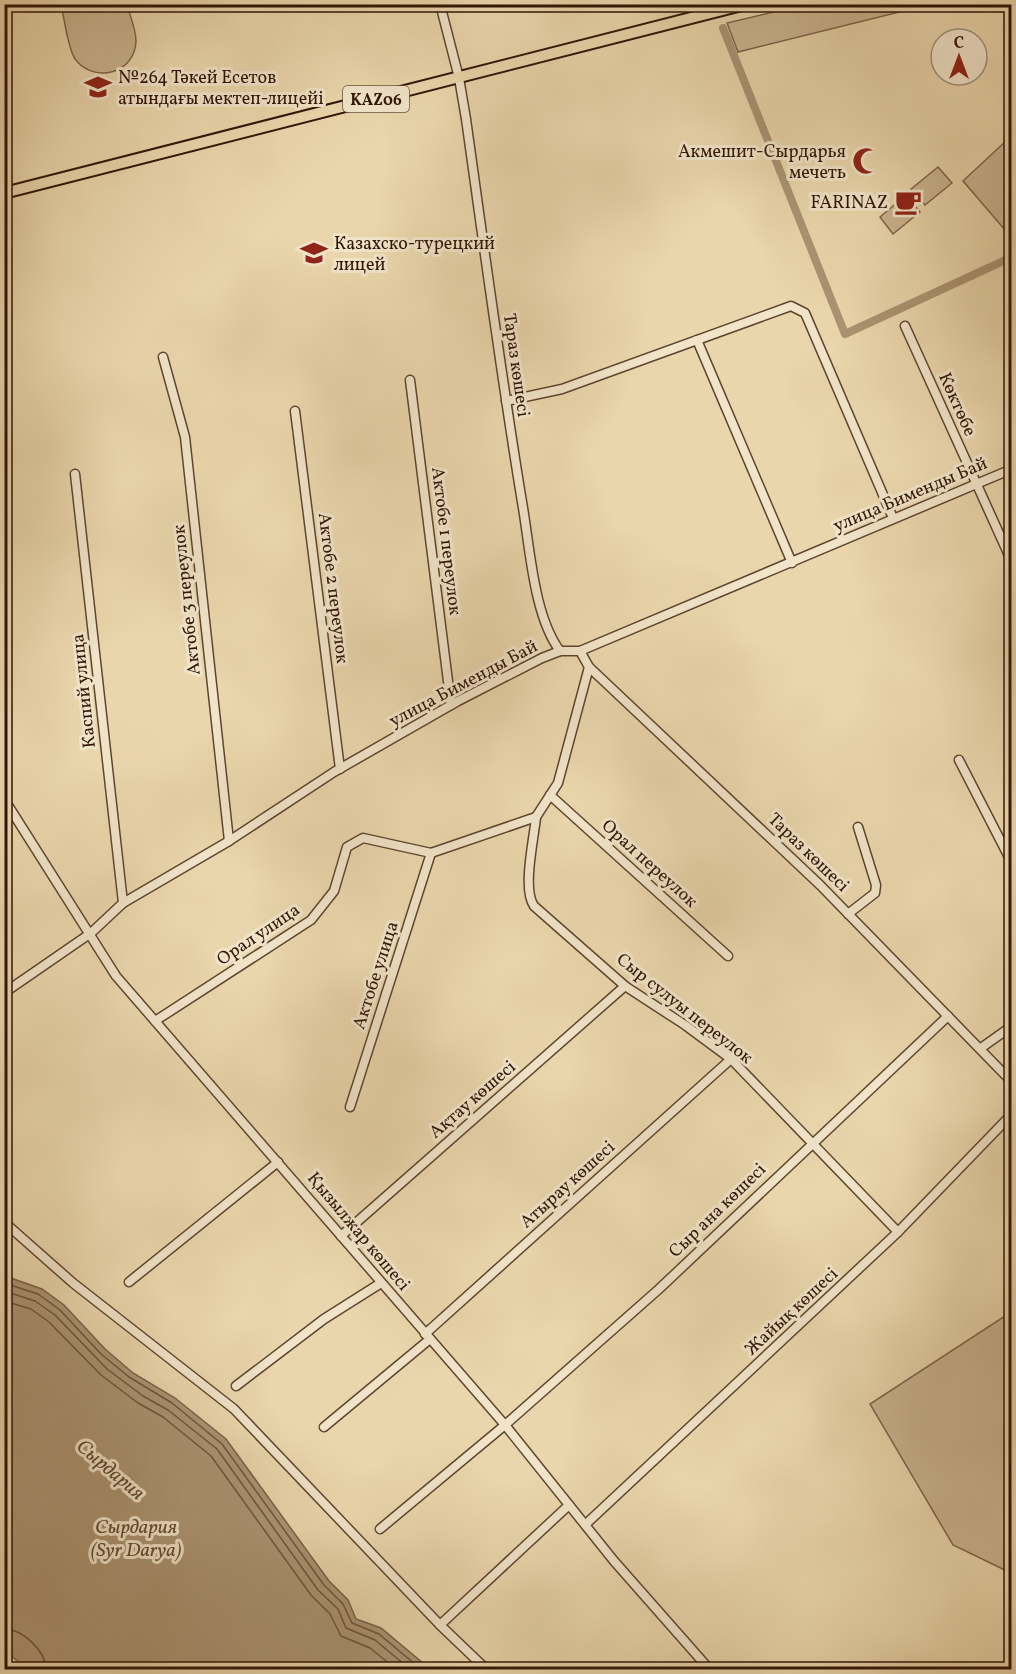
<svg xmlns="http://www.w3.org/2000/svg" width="1016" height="1674" viewBox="0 0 1016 1674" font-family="Vollkorn,serif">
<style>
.green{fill:#cbb590;stroke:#7e654a;stroke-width:1.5}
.water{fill:#ab9473;stroke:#7a6147;stroke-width:1.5}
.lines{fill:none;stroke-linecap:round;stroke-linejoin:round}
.shore{stroke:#6e543c;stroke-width:1.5}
.canal{stroke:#ab9473;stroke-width:8}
.minor-casing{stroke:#5f452f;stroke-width:11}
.major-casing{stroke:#311505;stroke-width:14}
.minor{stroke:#f1e4c9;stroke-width:8}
.major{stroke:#ead6ac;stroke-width:10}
.labels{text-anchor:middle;stroke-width:6;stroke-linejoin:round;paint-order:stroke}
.shield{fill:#f1e4c9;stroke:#6b5340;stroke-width:1.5}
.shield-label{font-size:16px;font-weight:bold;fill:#311505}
.poi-label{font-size:18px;fill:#311505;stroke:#f1e4c9;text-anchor:start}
.street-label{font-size:18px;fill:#311505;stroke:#f1e4c9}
.water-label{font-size:20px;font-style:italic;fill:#624831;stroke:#f1e4c9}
</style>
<rect width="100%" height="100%" fill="#ead6ac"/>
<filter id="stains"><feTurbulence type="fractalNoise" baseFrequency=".00333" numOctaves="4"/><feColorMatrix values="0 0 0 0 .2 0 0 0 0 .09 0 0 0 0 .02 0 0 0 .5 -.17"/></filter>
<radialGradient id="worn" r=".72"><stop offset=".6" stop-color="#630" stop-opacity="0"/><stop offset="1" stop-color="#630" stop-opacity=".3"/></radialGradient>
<g class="green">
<polygon points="808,4 928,4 928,5 738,52 727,23"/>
<path d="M 61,5 L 127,5 C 130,15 136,30 136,41 C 135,74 94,84 75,59 C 68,49 64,17 61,5 Z"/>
<polygon points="1006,141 1011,152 1012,228 1005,230 963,181"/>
<polygon points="938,167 952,183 925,205 911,189"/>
<polygon points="906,195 920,212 893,234 880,217"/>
<polygon points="1005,1316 1012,1324 1011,1573 953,1545 870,1404"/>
</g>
<polygon class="water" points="5,1276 42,1289 64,1305 105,1349 133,1373 175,1398 226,1439 329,1581 348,1600 356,1619 381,1628 430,1669 27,1670 4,1649"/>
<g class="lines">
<g class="shore">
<polyline points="4,1283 38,1294 45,1299 60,1310 101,1354 129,1377 172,1403 222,1444 324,1585 343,1604 352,1623 379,1634 422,1670"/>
<polyline points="4,1291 35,1301 55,1315 107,1369 143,1396 168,1410 217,1449 318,1590 338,1609 346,1628 375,1640 411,1670"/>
<polyline points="4,1301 31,1309 49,1322 101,1375 138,1403 163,1417 211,1456 311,1595 330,1614 341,1636 370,1648 397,1670"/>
<path d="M 4,1629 C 23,1629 46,1651 46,1670"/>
</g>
<polyline class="canal" points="723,28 845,334 1012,257"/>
<defs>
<g id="minor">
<path d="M 440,4 L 459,78 L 466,119 C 484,247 501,375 522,502 C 530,546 533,615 560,651"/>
<polyline points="905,326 1012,562"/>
<polyline points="697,340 792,563"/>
<polyline points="163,357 185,437 229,841"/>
<polyline points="410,380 451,705"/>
<polyline points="506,401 562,389 791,306 805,313 893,518"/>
<polyline points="295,411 340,769"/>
<polyline points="75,474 123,903"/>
<polyline points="580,651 589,667 820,885 1012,1082"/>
<polyline points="959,760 1012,863"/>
<polyline points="550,795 728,956"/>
<polyline points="4,799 116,976 505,1425 614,1561 710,1670"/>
<path d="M 536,817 C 534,839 522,889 534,906 L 625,986 L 685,1025 L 731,1059 L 898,1232"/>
<polyline points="848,914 875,893 876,885 858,827"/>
<polyline points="4,993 91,933 123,903 229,841 334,772 458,701 542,658 560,651 580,651 1012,469"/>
<polyline points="155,1021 311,920 334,891 347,847 363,838 431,853 536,817 558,783 589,667"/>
<polyline points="981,1048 1012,1026"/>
<polyline points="350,1107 431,853"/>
<polyline points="4,1222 73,1283 234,1409 440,1625 487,1670"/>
<polyline points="341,1236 625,986"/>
<polyline points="129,1282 278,1162"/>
<polyline points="425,1334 731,1059"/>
<polyline points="236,1386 324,1319 381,1283"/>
<polyline points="324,1427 430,1339"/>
<polyline points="586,1524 898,1232 1012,1114"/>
<polyline points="380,1529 505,1425 659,1289 948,1016"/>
<polyline points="440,1625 569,1505"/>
</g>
<polyline id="major" points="4,193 746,4"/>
</defs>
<use href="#minor" class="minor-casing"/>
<use href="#major" class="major-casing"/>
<use href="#minor" class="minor"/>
<use href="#major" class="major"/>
</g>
<defs>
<symbol id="school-bare" viewBox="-9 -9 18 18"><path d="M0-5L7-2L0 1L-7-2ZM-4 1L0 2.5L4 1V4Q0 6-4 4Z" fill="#8f2418" stroke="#f1e4c9" stroke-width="2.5" paint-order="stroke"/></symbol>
<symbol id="mosque-bare" viewBox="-9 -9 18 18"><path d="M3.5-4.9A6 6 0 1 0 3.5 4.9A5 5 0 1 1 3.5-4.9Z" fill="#8f2418" stroke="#f1e4c9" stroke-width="2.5" paint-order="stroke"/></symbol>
<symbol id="cafe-bare" viewBox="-9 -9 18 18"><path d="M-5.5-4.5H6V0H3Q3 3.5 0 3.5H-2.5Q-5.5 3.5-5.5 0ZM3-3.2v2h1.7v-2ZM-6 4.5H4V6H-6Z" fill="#8f2418" stroke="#f1e4c9" stroke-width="2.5" paint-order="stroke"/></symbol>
</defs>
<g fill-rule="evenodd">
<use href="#school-bare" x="79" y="68" width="38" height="38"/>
<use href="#mosque-bare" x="847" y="142" width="38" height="38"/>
<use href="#cafe-bare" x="889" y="183" width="38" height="38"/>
<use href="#school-bare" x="295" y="234" width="38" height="38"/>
</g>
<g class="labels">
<rect class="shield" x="343" y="86" width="66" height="26" rx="4.5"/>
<g class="shield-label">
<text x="376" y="105">KAZ06</text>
</g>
<g class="poi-label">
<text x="118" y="83">№264 Тәкей Есетов<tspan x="118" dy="21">атындағы мектеп-лицейі</tspan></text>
<text x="846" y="157" text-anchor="end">Акмешит-Сырдарья<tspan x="846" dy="21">мечеть</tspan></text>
<text x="888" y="208" text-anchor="end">FARINAZ</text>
<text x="334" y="249">Казахско-турецкий<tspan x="334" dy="21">лицей</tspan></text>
</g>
<g class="street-label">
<text transform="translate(517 365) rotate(82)" y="6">Тараз көшесі</text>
<text transform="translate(958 404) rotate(66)" y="6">Көктөбе</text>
<text transform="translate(910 494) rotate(-23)" y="6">улица Бименды Бай</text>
<text transform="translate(447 541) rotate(83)" y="6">Актобе 1 переулок</text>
<text transform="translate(334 588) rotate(83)" y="6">Актобе 2 переулок</text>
<text transform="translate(186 600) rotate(-96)" y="6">Актобе 3 переулок</text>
<text transform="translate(463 683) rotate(-28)" y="6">улица Бименды Бай</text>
<text transform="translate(83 691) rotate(-96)" y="6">Каспий улица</text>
<text transform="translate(809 852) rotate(44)" y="6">Тараз көшесі</text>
<text transform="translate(650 863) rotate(42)" y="6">Орал переулок</text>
<text transform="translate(258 934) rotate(-34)" y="6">Орал улица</text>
<text transform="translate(375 975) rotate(-72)" y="6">Актобе улица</text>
<text transform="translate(685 1008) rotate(38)" y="6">Сыр сулуы переулок</text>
<text transform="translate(472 1099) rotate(-41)" y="6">Ақтау көшесі</text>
<text transform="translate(567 1184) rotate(-42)" y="6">Атырау көшесі</text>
<text transform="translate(717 1210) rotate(-44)" y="6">Сыр ана көшесі</text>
<text transform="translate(359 1231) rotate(50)" y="6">Қызылжар көшесі</text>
<text transform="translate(791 1311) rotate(-43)" y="6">Жайық көшесі</text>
</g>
<g class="water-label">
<text transform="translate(111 1469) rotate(40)" y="7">Сырдария</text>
<text x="136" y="1533">Сырдария<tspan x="136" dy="23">(Syr Darya)</tspan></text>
</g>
</g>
<rect width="1016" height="1674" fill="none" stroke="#ead6ac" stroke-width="24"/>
<rect x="6" y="6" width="1004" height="1662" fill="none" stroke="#311505" stroke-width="3"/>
<rect x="12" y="12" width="992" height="1650" fill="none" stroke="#311505" stroke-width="1.5"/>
<g transform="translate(959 57)"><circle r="28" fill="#f1e4c9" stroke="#a4917b" stroke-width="1.5"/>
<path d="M0-4.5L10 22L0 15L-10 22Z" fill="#8f2418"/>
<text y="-9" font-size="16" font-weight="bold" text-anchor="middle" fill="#311505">С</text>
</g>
<rect width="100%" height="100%" filter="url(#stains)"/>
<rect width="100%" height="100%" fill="url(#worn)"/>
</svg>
